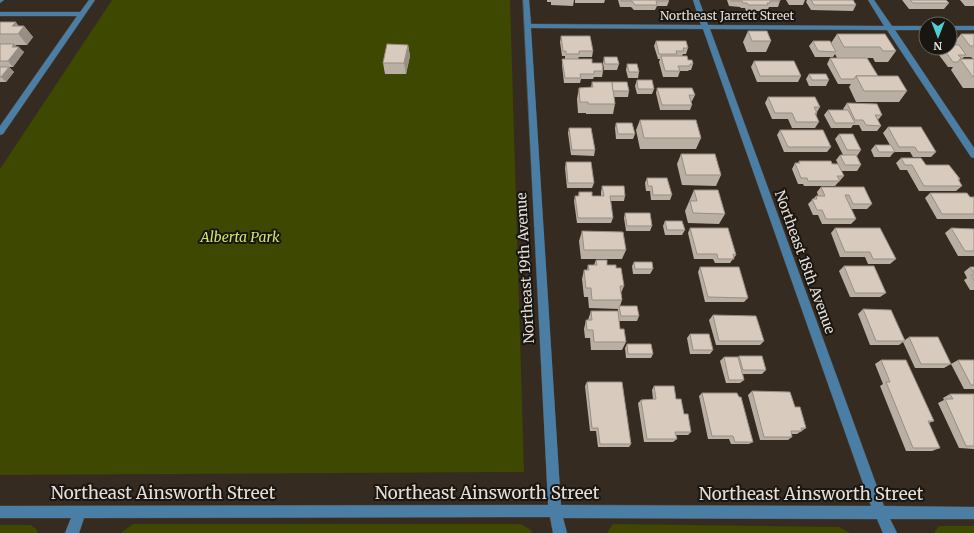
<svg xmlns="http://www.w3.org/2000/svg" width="974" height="533" viewBox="0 0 974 533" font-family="Merriweather,serif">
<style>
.green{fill:#3e4800}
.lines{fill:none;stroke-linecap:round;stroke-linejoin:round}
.minor-casing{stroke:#51483e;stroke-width:1}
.minor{fill:#4b7ea4;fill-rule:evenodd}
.wall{fill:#baafa3;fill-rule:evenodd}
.shaded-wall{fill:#978e85}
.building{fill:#d8cbbe;stroke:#978e85}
.labels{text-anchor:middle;stroke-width:4;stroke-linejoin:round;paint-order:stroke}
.far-street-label{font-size:12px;fill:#e5dfd8;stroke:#191510}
.park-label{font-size:14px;font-style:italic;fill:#cde46b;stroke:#191510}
.street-label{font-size:14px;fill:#e5dfd8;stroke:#191510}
.near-street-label{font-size:17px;fill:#e5dfd8;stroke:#191510}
</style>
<rect width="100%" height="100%" fill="#352b21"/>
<g class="green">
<polygon points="112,0 510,0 524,472 0,475 0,169"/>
<polygon points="133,524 521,524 531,530 532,533 121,533"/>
<polygon points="613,524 839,527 850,533 607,533"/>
<polygon points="0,525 31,525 37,530 38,533 0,533"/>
<polygon points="939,526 974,526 974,533 934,533"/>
</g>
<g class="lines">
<defs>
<g id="minor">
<polygon points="0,0 4,0 0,3"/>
<polygon points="89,0 95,0 3,134 0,135 0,126 77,16 0,16 0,12 80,12"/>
<path d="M 523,0 L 529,0 L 531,24 L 701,25 L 693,0 L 699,0 L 708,25 L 884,26 L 868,0 L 874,0 L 892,26 L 926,26 L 926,30 L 895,30 L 974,148 L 974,158 L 971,157 L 887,30 L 710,29 L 884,506 L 974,507 L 974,519 L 890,519 L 897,533 L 883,533 L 877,519 L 563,518 L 567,533 L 553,533 L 550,517 L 84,518 L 79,533 L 65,533 L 71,518 L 0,518 L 0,506 L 548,505 ZM 531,28 L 703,29 L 871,506 L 561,505 Z"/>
<rect x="950" y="26" width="24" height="4"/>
</g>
</defs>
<use href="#minor" class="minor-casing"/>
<use href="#minor" class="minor"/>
</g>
<g class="wall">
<polygon points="547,0 574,0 573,6 551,5 551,2 547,2"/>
<polygon points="575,0 605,0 604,3 575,3"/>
<polygon points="618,0 668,0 669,1 667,6 657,6 655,10 634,10 631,7 620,7"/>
<polygon points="727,0 780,0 780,1 778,7 769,7 768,9 766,9 766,11 746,11 745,8 741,8 740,7 729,6"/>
<polygon points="786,0 805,0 803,5 789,5"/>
<polygon points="807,0 853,0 856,5 853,11 811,10 806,2"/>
<polygon points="902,0 946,0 949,3 944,9 909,9"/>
<polygon points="960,0 974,0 974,6 965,6"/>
<polygon points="0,22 19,26 24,26 33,37 27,45 15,45 24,52 13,67 9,67 14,72 6,82 0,82"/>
<polygon points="748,31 771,41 766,52 747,52 743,42"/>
<polygon points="837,34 896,51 888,62 875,62 873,58 837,58 835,54 833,57 815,57 809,46 813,41 831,43"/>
<path d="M 961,34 L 974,34 L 974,88 L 963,88 L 951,70 L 953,67 L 948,67 L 936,51 L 938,48 L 950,48 L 952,45 ZM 964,57 L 971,57 L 973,59 L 962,59 Z"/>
<polygon points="561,36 593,51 592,57 579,57 578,59 565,59 565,56 562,56 560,42"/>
<polygon points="656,41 688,48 686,54 683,54 682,56 688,60 693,64 691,70 689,70 688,71 680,71 678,77 663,77 659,62 660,59 658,59 654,46"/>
<polygon points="408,45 410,56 406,74 385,74 383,63"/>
<polygon points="604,57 619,64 617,70 604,70 603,63"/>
<polygon points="830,58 878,76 907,91 899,102 856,102 849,87 851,84 838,84 827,64"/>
<polygon points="562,59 592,63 603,71 602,77 594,77 593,79 581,79 580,83 564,83 562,65"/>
<polygon points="754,61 801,76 798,82 757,82 751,67"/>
<polygon points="627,64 639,72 638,78 628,78 626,70"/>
<polygon points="809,74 829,80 826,86 809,86 806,79"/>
<polygon points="637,80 654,89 652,94 637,94 635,86"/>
<polygon points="592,82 629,91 628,97 614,97 615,104 613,114 586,114 586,113 578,113 577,99 579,88 591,87"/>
<polygon points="657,88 695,95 692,101 691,101 692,105 690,110 660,110 656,93"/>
<polygon points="768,97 820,107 817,112 817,113 816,116 819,122 815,128 792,128 788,119 772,119 765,103"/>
<polygon points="847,103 882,115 878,120 881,126 877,131 862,131 859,125 853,125 851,128 831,128 824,115 828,110 844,110 843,109"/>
<polygon points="640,120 701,138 696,149 640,149 636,130"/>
<polygon points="616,123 635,134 633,139 616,139 615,128"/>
<polygon points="888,127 936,152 931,157 913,157 910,152 894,152 890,157 874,157 871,150 875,145 890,145 883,133"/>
<polygon points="569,128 595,150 594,156 571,155 568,133"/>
<polygon points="780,130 831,147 827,152 784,152 777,135"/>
<polygon points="839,134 861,150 857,156 861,165 857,171 841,171 844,176 835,186 804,186 803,184 798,184 792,169 795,163 798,163 799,161 838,164 836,160 840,155 843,155 835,139"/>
<polygon points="681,154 721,175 716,186 682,185 677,164"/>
<polygon points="901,158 926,165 960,179 959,180 962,186 956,191 919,191 907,170 900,170 896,163"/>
<polygon points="566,162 594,183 592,188 567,188 565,168"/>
<polygon points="647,178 672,195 670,200 651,200 650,191 646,191 645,183"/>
<polygon points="602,186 625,196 624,201 610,201 613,218 611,223 577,223 574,201 575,196 578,196 579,192 592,196 601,196 601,192"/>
<polygon points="821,187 864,187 872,204 867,209 851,209 856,219 851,224 822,224 818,215 813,215 808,204 816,196 818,196 817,192"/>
<polygon points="694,190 725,214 719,224 688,223 685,211"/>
<polygon points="930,193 974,198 974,219 937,219 925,198"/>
<polygon points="625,213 652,226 650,231 626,231 624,218"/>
<polygon points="665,221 685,230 682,235 665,235 663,226"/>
<polygon points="690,228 736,255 730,263 715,263 713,259 694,259 688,233"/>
<polygon points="835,228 896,259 890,264 868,264 865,257 840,257 831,233"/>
<polygon points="951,228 974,229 974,256 958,256 945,233"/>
<polygon points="582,231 626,250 622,259 581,259 579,241"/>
<polygon points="596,260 607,265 616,268 624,286 621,293 622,300 620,306 639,316 637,321 619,321 620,329 626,342 622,350 591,350 590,338 585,338 584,329 586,320 588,320 591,311 618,311 618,309 589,308 588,297 584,297 582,279 584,270 587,270 588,265 594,265"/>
<polygon points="634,262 653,269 650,274 633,274 632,266"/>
<polygon points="844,266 886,293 880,297 850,297 839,271"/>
<polygon points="700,267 748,298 744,302 705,302 698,272"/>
<polygon points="970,267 974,267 974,290 970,290 964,280 967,278 964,272"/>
<polygon points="863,309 905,340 909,337 951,364 944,368 915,368 903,342 899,345 870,345 858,314"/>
<polygon points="713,315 764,341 760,345 716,345 709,320"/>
<polygon points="690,334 713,350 710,354 690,354 687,338"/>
<polygon points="627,344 653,354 651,358 626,358 625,348"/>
<polygon points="739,356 766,370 762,374 743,374 744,380 740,383 726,383 720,361 724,357 738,357"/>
<polygon points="881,360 934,421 929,423 940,448 932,451 906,451 880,386 883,384 875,364"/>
<polygon points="958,360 974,360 974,389 964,389 951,364"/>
<polygon points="587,382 631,444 629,447 598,447 596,431 590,431 585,386"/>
<polygon points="654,386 676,399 691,432 688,435 676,435 677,439 673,442 644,442 638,403 641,400 653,399 652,390"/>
<polygon points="752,391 806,428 797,434 792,434 792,437 788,440 760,440 748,395"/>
<polygon points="702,393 753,442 749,444 731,444 729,439 708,439 699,396"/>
<polygon points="950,394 974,394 974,449 959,448 938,403 944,400 943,398"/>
</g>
<g class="shaded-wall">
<polygon points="16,22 21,29 24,26 33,37 27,45 12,26"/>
<polygon points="14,44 18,48 19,47 24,52 13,67 8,61 12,47"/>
<polygon points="408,45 410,56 406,74 404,63"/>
<polygon points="9,67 14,72 6,82 1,77"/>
</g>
<g class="building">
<polygon points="621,0 668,0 669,1 656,1 657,5 635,5 632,1 621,1"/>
<polygon points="731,0 780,0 780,1 770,1 770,3 767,3 768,5 748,5 747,3 743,3 742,1 731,1"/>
<polygon points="811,0 853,0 856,5 814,5"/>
<polygon points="910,0 946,0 949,3 913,3"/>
<polygon points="0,22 16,22 12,26 24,26 18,34 0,34"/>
<polygon points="748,31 767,31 771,41 752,41"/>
<polygon points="837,34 885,34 896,51 883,51 880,47 844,47"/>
<polygon points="961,34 974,34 974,46 970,46"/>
<polygon points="561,36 590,36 593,51 579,51 579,54 566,54 566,51 563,51"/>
<polygon points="656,41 686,41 688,48 683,48 684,51 676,51 677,54 659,54"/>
<polygon points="813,41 830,41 836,52 818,51"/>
<polygon points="0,44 14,44 12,47 19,47 8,61 0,61"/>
<polygon points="387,44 408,45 404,63 383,63"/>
<polygon points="950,45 959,45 966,55 958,55 962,59 960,59 958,62 953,62 943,48 950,48"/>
<polygon points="661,56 687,56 688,60 692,60 693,64 690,64 690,66 678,66 680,71 665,71"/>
<polygon points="604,57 617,57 619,64 605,64"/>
<polygon points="830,58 867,58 878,76 856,76 854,79 841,79"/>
<polygon points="562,59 592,59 592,63 602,63 603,71 594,71 594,74 580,74 581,78 565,78"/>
<polygon points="960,59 974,59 974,77 973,77"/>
<polygon points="754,61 794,61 801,76 760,76"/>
<polygon points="627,64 637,64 639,72 629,72"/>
<polygon points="0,67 9,67 1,77 0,77"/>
<polygon points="809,74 826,74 829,80 812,80"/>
<polygon points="856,76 898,76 907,91 864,91"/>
<polygon points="637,80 652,80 654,89 638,89"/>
<polygon points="592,82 612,82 615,104 588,104 588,102 580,102 579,88 593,87"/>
<polygon points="612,82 627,82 629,91 613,91"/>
<polygon points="657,88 692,88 695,95 689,95 692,105 662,105"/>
<polygon points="768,97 815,97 820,107 814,107 817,113 815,113 819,122 796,122 792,113 775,113"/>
<polygon points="847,103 877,104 882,115 875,115 881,126 866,125 863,120 855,120"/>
<polygon points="828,110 848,110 855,123 835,123"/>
<polygon points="640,120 696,120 701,138 644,138"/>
<polygon points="616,123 632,123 635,134 618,134"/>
<polygon points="888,127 921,127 936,152 918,152 915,147 899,147"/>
<polygon points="569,128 591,128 595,150 572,150"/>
<polygon points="780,130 823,130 831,147 788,147"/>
<polygon points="839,134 853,134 861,150 847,150"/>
<polygon points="875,145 891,145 895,152 879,152"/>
<polygon points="681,154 715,154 721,175 686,175"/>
<polygon points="840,155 856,155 861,165 845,165"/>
<polygon points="901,158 921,158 926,165 949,165 960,179 958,179 962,186 924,186 912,165 905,165"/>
<polygon points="799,161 831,161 832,164 838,164 844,176 837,176 840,181 808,181 807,178 801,178 795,163 800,163"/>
<polygon points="566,162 591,162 594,183 568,183"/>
<polygon points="647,178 667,178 672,195 653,195 652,186 648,186"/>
<polygon points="602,186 624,186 625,196 610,196 613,218 578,218 575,196 579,196 579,192 592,192 592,196 604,196"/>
<polygon points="821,187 864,187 872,204 853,204 849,195 845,195 856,219 826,219 822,210 817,210 812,199 817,199 816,196 825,196"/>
<polygon points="694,190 718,190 725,214 693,213 690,201 697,201"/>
<polygon points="930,193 967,193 970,197 974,197 974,214 942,214"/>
<polygon points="625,213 650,213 652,226 627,226"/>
<polygon points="665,221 682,221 685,230 667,230"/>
<polygon points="690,228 728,228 736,255 733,254 734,259 718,259 717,254 697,254"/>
<polygon points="835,228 880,228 896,259 873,259 870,252 845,252"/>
<polygon points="951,228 974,229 974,251 965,251"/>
<polygon points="582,231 623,232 626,250 584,250"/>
<polygon points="596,260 607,260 607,265 616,265 616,268 621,268 624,286 620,286 622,300 592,300 591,288 586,288 584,270 589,270 588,265 597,265"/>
<polygon points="634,262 652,262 653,269 635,269"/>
<polygon points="844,266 874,266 886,293 855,293"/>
<polygon points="700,267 739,267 748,298 708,297"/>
<polygon points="970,267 974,267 974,273"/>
<polygon points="971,275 974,275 974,281"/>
<polygon points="619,306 637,306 639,316 621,316"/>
<polygon points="863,309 891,310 905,341 876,341"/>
<polygon points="591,311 618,311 620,329 624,329 626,342 594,342 593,330 587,330 586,320 592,320"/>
<polygon points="713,315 756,316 764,341 719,341"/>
<polygon points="690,334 709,334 713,350 693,350"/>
<polygon points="909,337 938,337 951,364 921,364"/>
<polygon points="627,344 651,344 653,354 628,354"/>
<polygon points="739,356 762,356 766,370 743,370"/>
<polygon points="724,357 738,357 744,380 729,380"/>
<polygon points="881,360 906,360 934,421 928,421 940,448 913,448 886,382 890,382"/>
<polygon points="958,360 974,360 974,385 971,385"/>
<polygon points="587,382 622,382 631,444 600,444 598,428 592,428"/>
<polygon points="654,386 674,386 676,399 681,399 684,414 688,414 691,432 675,432 677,439 647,439 641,400 656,399"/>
<polygon points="752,391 790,392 795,407 800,407 806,428 801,428 802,431 791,431 792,437 764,437"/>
<polygon points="702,393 737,393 739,397 741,397 753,442 735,442 733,436 712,436"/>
<polygon points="950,394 974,394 974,446 966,446 945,399 953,399"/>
</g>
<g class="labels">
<g class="far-street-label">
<text x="727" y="20">Northeast Jarrett Street</text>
</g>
<g class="park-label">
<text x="240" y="242">Alberta Park</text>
</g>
<g class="street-label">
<text transform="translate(805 262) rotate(70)" y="5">Northeast 18th Avenue</text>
<text transform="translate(525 268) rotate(-93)" y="5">Northeast 19th Avenue</text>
</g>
<g class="near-street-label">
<text x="163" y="499">Northeast Ainsworth Street</text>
<text x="487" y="499">Northeast Ainsworth Street</text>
<text x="811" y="500">Northeast Ainsworth Street</text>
</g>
</g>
<g transform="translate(938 36) rotate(180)"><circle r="19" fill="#191510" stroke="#6b6660"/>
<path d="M0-3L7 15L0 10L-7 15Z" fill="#51ccd1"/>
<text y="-6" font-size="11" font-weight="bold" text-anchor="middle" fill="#e5dfd8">N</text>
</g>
</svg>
